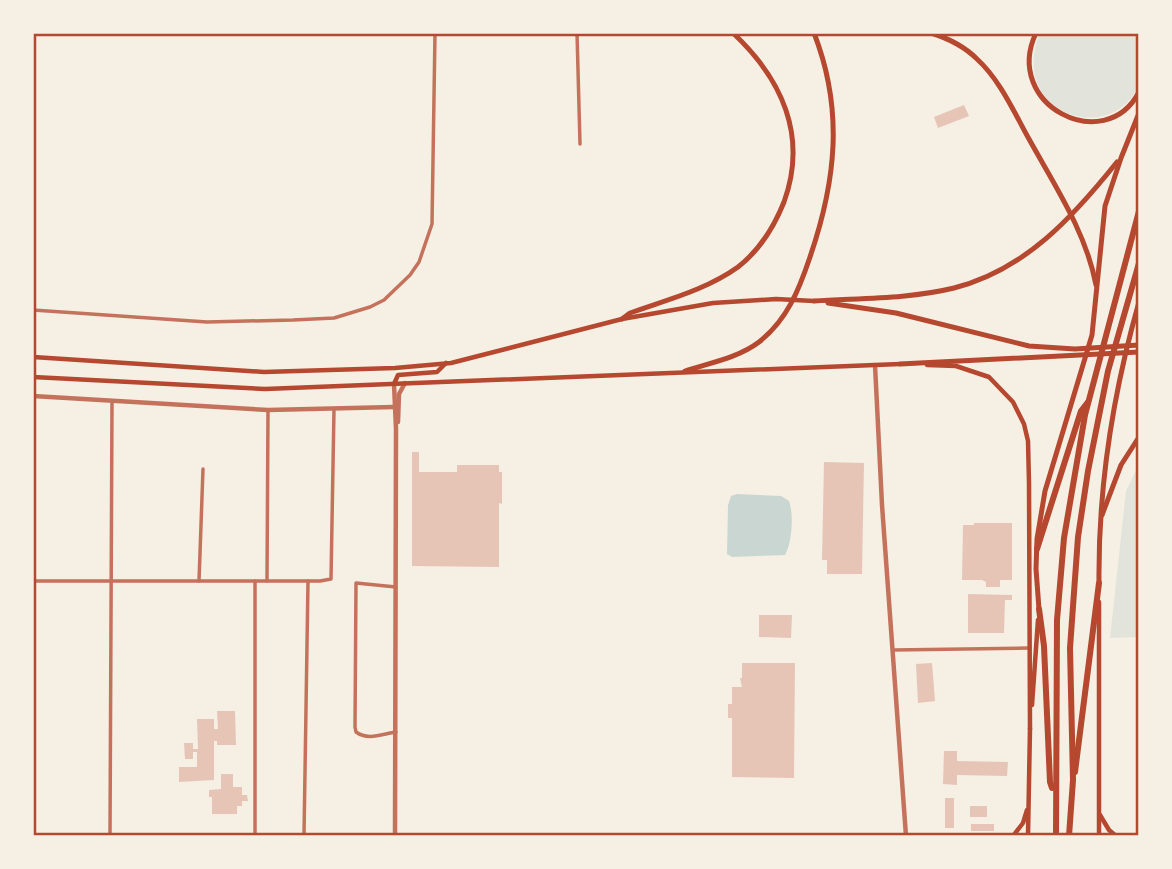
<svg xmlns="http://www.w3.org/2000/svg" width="1172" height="869" viewBox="0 0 1172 869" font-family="Helvetica,sans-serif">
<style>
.green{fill:#e2e4dc}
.water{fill:#c9d6d2}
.building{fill:#e6c5b7}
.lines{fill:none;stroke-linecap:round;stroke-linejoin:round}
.minor{stroke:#c5725c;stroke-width:3.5}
.tertiary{stroke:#c5725c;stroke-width:4.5}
.secondary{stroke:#b5482f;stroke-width:4.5}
.primary{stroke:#b5482f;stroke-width:5}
.motorway{stroke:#b5482f;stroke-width:6}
.neatline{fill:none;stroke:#b5482f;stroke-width:2.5}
</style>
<rect width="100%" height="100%" fill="#f6efe4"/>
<g class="green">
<path d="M 1040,33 L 1139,33 L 1139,85 C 1110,149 1007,112 1040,33 Z"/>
<polygon points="1139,464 1139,637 1110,638 1126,491"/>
</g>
<path class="water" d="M 737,494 L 781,496 L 789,501 C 794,515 792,542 785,555 L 732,557 L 727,554 L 728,505 L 731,496 Z"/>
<g class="building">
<polygon points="964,105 969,116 938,128 934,117"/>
<polygon points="412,452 419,452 419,472 457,472 457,465 499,465 499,472 502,472 502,504 499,503 499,567 412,566"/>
<polygon points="824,462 864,463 862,574 827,574 827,560 822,560"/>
<polygon points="974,523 1012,523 1012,580 1000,580 1000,587 986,587 986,582 982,580 962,580 963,525 974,525"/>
<polygon points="968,594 1012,595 1012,600 1005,600 1004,633 968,633"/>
<polygon points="759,615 792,615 791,638 759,637"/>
<polygon points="742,663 795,663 794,778 732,777 732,718 728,718 728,704 732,704 732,687 742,687 740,678 742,678"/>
<polygon points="932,663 935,701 918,703 916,664"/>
<polygon points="217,711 235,711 236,745 217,745 217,741 214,741 214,780 179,782 179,767 197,767 197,752 193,752 193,759 185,759 184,743 193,743 193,749 198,749 197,719 214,719 214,729 218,729"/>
<polygon points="944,751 957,751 957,761 1008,762 1007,776 957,775 957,785 943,784"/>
<polygon points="221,774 233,774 233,787 242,787 242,795 247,795 248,801 242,801 242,806 237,806 237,814 212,814 212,797 209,797 209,790 221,789"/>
<rect x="945" y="798" width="9" height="30"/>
<rect x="970" y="806" width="17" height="11"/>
<rect x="971" y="824" width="23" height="7"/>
</g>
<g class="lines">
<g class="minor">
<polyline points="577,33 580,144"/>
<polyline points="33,310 207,322 293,320 334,318 370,307 384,300 410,275 419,262 432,224 435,33"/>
<polyline points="33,581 320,581 331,579 334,409"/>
<polyline points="199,581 203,469"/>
<polyline points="255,581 255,836"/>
<polyline points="267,581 268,410"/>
<polyline points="893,650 1029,648"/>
<path d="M 396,732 C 382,734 368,741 356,732 L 355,727 L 356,583 L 396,587"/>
<polyline points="110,836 112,402"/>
<polyline points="304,836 308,581"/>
</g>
<g class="tertiary">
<polyline points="875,365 882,505 906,836"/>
<polyline points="394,384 396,429 395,836"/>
<polyline points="33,396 268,410 394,407"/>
<polyline points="398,422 399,394 405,383"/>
</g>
<g class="secondary">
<polyline points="33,357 264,372 395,368 451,363 622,319 713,303 776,299 814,301"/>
<polyline points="927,365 956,366 989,377 1013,402 1024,424 1028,441 1029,483 1030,729"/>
<polyline points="33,377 265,389 900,364"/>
<polyline points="394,384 398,375 437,372 446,363"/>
<polyline points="1032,705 1038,620"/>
<polyline points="1100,815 1109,830 1116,836"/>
<polyline points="1013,836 1023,823 1027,810"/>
<polyline points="1028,836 1030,728"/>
<polyline points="1099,836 1099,602"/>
</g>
<g class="primary">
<path d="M 931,33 C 947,38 965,47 977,59 C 1000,80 1014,112 1029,139 C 1055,186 1086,232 1096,285"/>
<path d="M 1036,33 C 1002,105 1105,157 1139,92"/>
<path d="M 814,301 C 860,298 909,299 954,288 C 1025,270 1073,217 1117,162"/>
<polyline points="828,303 896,313 1029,346 1075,349 1139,345"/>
<path d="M 622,319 L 630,313 C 666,300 706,290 738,267 C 760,250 774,227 784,202 C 808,136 782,79 733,33"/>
<polyline points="900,364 1139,352"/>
<path d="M 685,371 C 709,363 738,358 759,342 C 787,320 799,290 810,257 C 836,181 844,110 814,33"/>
<polyline points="1102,515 1121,465 1139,437"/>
<path d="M 1099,583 C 1098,488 1113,393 1139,302"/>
<polyline points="1039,609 1036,569 1037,539 1045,491 1092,335 1105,206 1121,158 1139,113"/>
</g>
<g class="motorway">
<polyline points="1037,549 1081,411 1088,402"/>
<polyline points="1039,609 1044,646 1050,782 1052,788"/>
<polyline points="1075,772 1099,583"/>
<polyline points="1056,836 1057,620 1064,538 1085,415 1139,211"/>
<polyline points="1069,836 1073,780 1070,648 1078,537 1088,471 1108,371 1139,263"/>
</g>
</g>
<rect width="1172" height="869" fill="none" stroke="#f6efe4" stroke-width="70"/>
<rect x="35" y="35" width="1102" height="799" class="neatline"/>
</svg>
